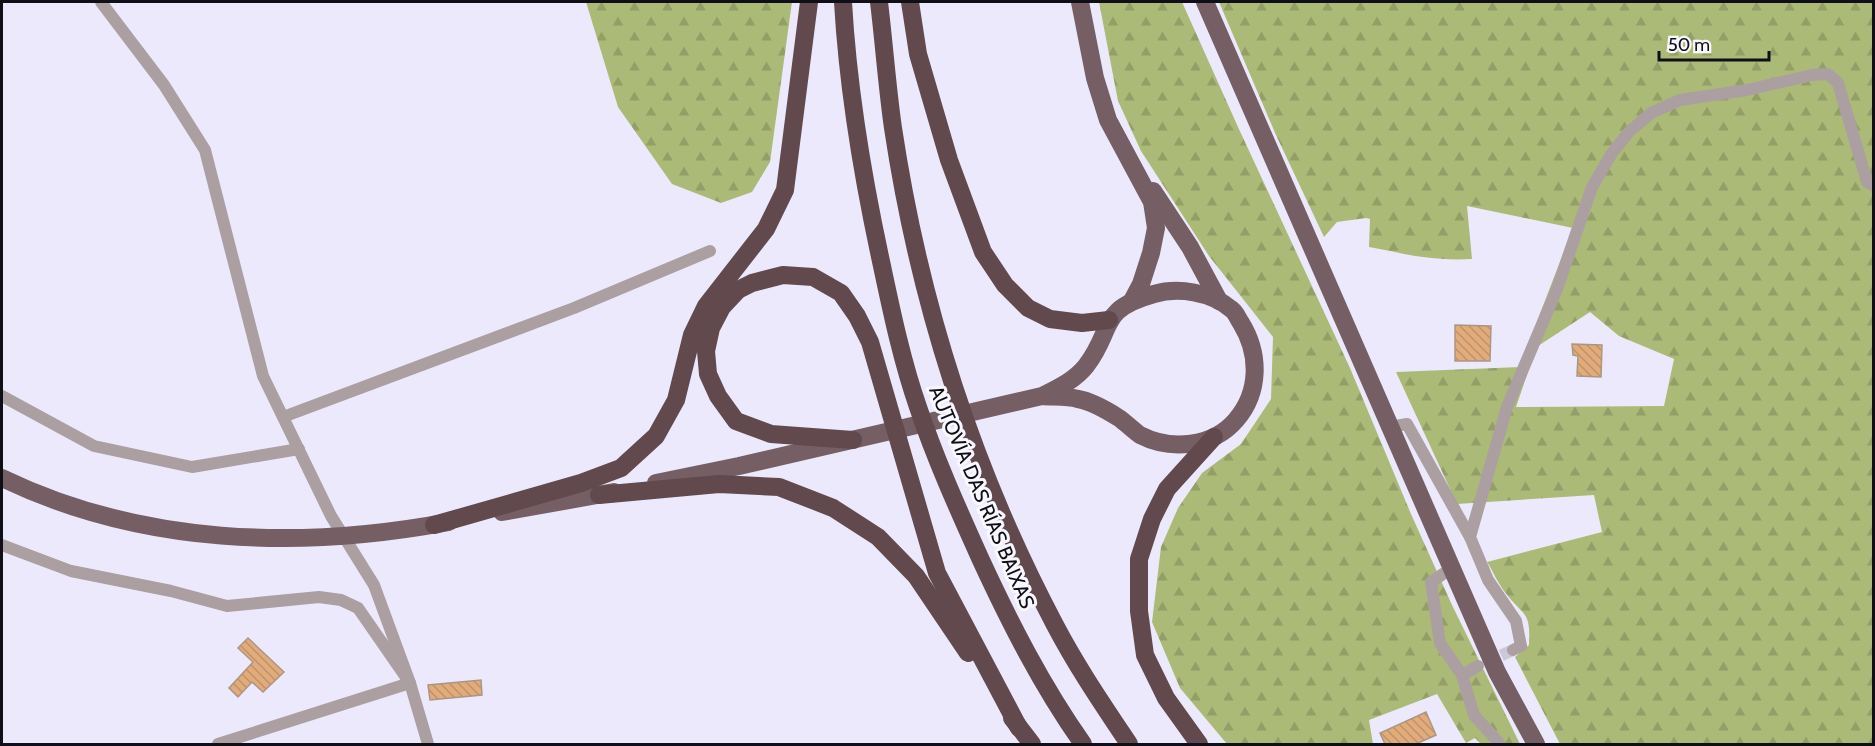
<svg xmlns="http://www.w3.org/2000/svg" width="1875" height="746" viewBox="0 0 1875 746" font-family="Cabin,sans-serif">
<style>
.forest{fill:url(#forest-firs)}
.building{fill:url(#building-back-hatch);stroke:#aa9684;stroke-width:1.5}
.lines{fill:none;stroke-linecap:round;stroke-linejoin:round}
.street-tunnel{stroke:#ccc8da;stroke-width:12;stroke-dasharray:12 6;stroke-linecap:butt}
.street{stroke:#ac9fa1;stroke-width:12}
.primary{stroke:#755f64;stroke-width:18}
.highway{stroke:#61494e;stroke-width:18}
.labels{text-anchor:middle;stroke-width:6;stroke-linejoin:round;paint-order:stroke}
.street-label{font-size:20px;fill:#100e16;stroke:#f9f8fe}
</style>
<defs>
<pattern id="forest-firs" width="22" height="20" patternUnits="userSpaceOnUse" patternTransform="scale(1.5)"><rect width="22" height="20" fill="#acba77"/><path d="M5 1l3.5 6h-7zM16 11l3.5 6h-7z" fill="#939f66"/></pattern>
<pattern id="building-back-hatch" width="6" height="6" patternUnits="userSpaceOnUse" patternTransform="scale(1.5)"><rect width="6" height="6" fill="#e1ab7a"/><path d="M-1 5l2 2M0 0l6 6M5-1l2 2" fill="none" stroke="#c09269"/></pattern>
</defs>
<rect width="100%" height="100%" fill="#ede9fd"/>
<g class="forest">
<polygon points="586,2 792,2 770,162 752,192 721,203 672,184 618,107"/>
<polygon points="1099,2 1182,2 1238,127 1350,368 1411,514 1452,605 1520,744 1481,744 1475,738 1466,743 1437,694 1369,720 1373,744 1227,744 1180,688 1152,622 1161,547 1178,508 1202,473 1241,444 1271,399 1273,337 1209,256 1141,151 1118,101"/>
<path d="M 1219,2 L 1873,2 L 1873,744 L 1560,744 L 1515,657 L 1529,645 C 1531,609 1523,617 1504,591 C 1498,583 1493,571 1487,562 L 1602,532 L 1594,495 L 1457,504 L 1396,372 L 1520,367 L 1528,372 L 1516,407 L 1664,406 L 1674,359 L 1619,336 L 1590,312 L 1538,346 L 1529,342 L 1573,228 L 1467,206 L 1472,259 C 1455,260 1439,259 1423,257 C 1405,255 1388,250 1369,247 L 1370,219 L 1366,218 L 1337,222 L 1324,237 L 1276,135 Z"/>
</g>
<g class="building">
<polygon points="1455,325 1491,326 1490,361 1455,361"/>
<polygon points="1572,344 1602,345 1601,377 1577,376 1578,356 1573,355"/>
<polygon points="248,638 284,672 263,692 252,682 238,697 229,688 253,662 238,648"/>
<polygon points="481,680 482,695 430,700 428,685"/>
<polygon points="1426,712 1436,735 1416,744 1385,744 1380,733"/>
</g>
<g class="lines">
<polyline class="street-tunnel" points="1485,663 1513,650"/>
<g class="street">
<polyline points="101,2 164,85 205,150 263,376 331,516 374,585 410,683 428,744"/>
<polyline points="2,396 94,446 192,467 299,449"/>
<polyline points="283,417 574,308 710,251"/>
<polyline points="1390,427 1407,424 1470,537"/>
<polyline points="2,545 71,571 171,591 227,606 319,597 341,600 358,608 410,683 218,744"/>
<polyline points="1452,568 1431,582 1440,643 1462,675 1474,715 1500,744"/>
<polyline points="1513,650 1521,646 1516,621 1488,580 1470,537 1507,407 1557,289 1592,187 1612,153 1629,132 1651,113 1680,100 1747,90 1812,75 1828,74 1838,83 1867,182 1874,186"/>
<polyline points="1462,675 1478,666"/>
</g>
<g class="primary">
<polyline points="1080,2 1095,78 1108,120 1152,202 1156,228 1151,253 1141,284 1132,301"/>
<polyline points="1205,2 1497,672 1536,744"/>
<polyline points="1153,191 1190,247 1219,301"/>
<path d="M 2,478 C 141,545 299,550 449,522"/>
<path d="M 656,483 L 739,466 L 1042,396 C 1058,388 1075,380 1086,366 C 1115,328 1097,310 1154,294 C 1178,287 1211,292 1231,309 C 1236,312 1238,319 1241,323 C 1260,354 1260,392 1236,420 C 1213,447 1171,451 1140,435 C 1133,430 1126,423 1119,418 C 1108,411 1090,401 1078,399 C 1067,396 1053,397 1042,396"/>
<polyline points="502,512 614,492"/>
</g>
<g class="highway">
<path d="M 843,2 C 848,91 863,179 882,266 C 892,313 902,361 918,407 C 935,458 958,509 980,558 C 1010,623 1042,686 1083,744"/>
<path d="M 879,2 C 884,43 887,86 893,128 C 919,301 973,470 1055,625 C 1077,667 1103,705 1129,744"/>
<polyline points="910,2 918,54 949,160 983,252 1005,285 1028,308 1050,319 1082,323 1109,320"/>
<polyline points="853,440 771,434 736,421 718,396 708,374 706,351 711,328 722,307 738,290 752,283 783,275 813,277 841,293 857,316 870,342 937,573 1019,728"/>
<polyline points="599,495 719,484 779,487 833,508 878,537 916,576 968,653"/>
<polyline points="434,525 581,483 621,468 656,436 676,400 692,335 706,306 766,229 785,190 809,2"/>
<polyline points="1012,718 1032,744"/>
<polyline points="1199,744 1166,698 1145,655 1139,611 1139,559 1152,519 1167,489 1214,437"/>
</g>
</g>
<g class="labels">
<g class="street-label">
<text transform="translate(982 497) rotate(67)" y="7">AUTOVÍA DAS RÍAS BAIXAS</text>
</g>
</g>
<rect width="1875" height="746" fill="none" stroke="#100e16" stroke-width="6"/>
<path d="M1659 51v9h110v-9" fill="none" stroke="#100e16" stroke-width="3"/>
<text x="1668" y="51" font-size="18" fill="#100e16" stroke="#f9f8fe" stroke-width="4.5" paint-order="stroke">50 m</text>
</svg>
